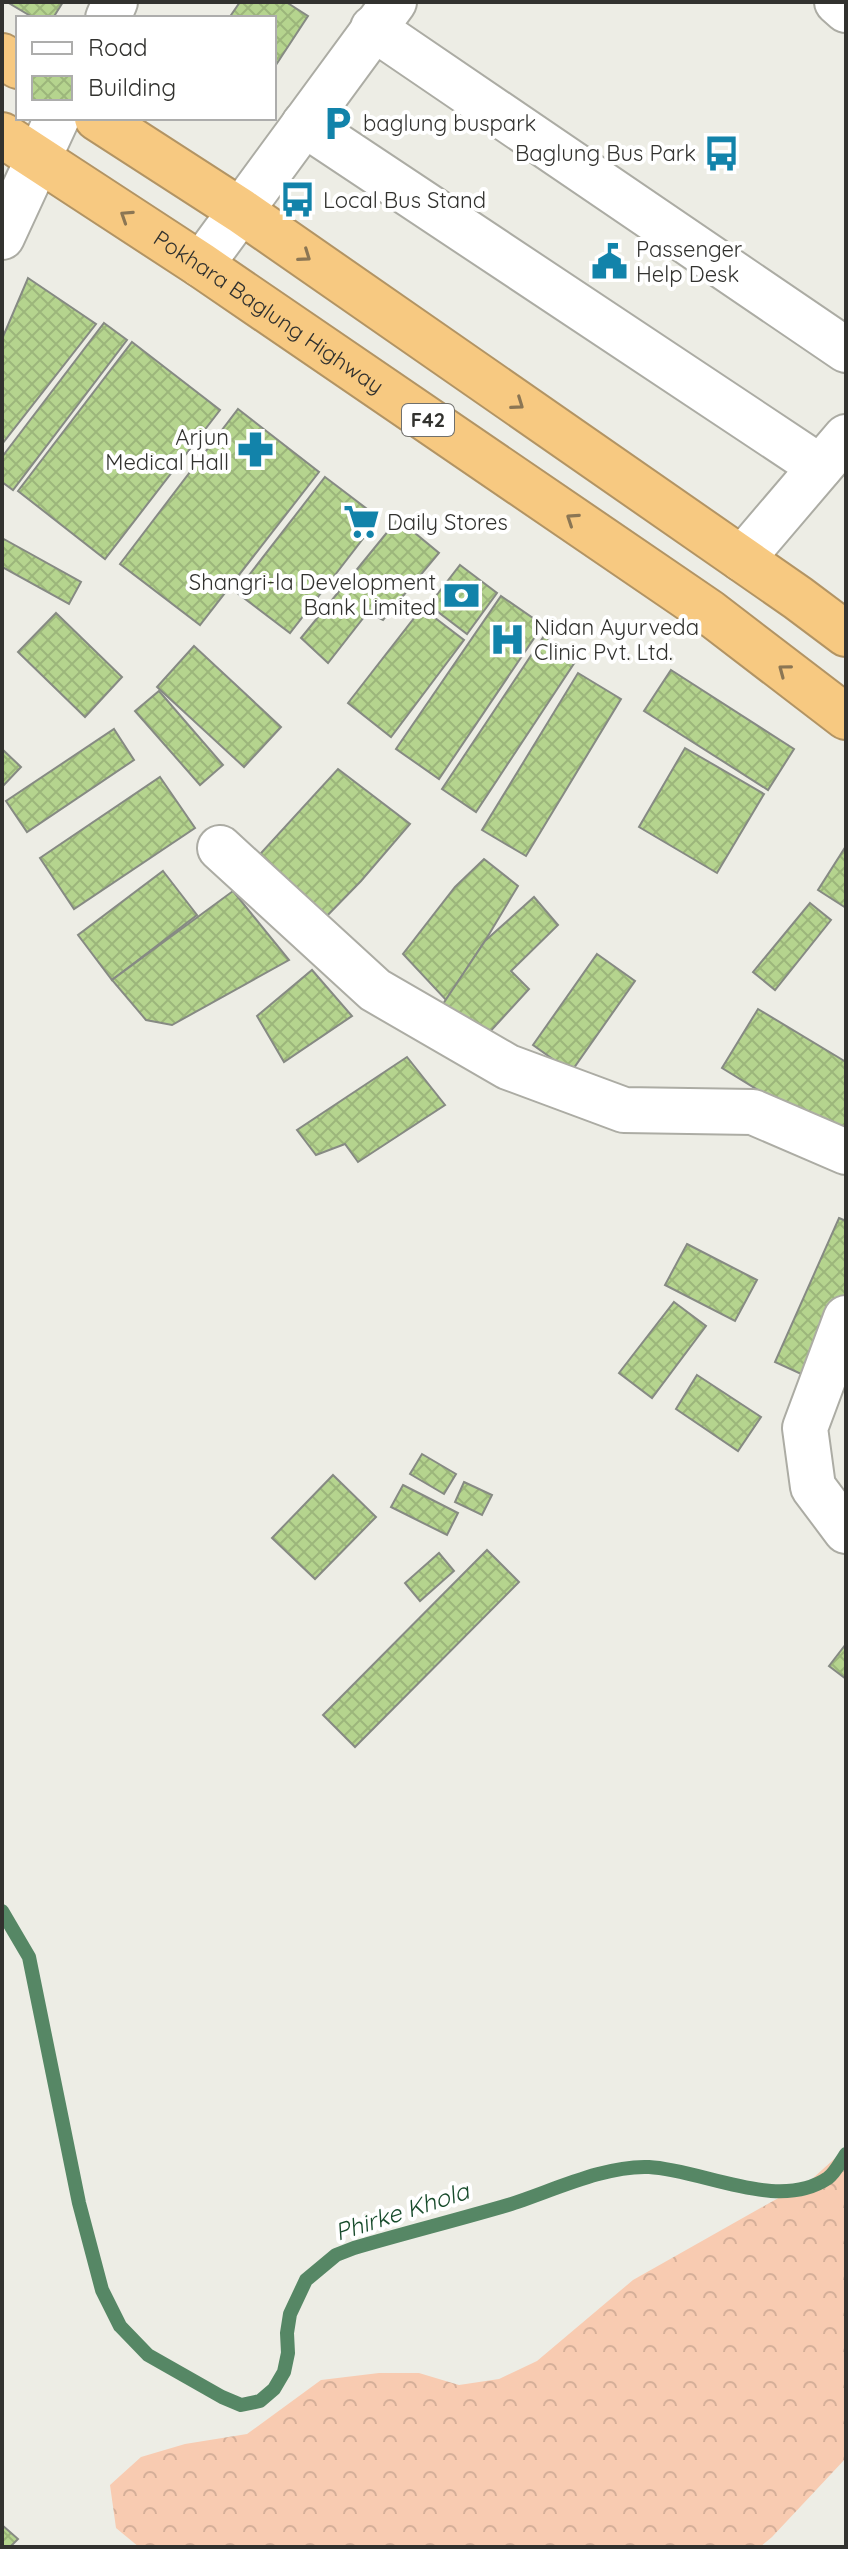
<svg xmlns="http://www.w3.org/2000/svg" width="848" height="2549" viewBox="0 0 848 2549" font-family="Quicksand,sans-serif">
<style>
.forest{fill:url(#forest-crowns)}
.lines{fill:none;stroke-linecap:round;stroke-linejoin:round}
.stream{stroke:#568765;stroke-width:14}
.building{fill:url(#building-cross-hatch);stroke:#868a83;stroke-width:2}
.minor-casing{stroke:#acaca4;stroke-width:48}
.highway-casing{stroke:#b29464;stroke-width:48}
.minor{stroke:#fff;stroke-width:44}
.highway{stroke:#f7c981;stroke-width:44}
.oneway{stroke:#8b7654}
.labels{text-anchor:middle;stroke-width:8;stroke-linejoin:round;paint-order:stroke}
.shield{fill:#fff;stroke:#70706d;stroke-width:2}
.shield-label{font-size:20px;font-weight:bold;fill:#32322f}
.poi-label{font-size:22px;fill:#32322f;stroke:#fff;text-anchor:start}
.street-label{font-size:22px;fill:#32322f;stroke:#fff}
.water-label{font-size:24px;font-style:italic;fill:#174b2b;stroke:#fff}
</style>
<defs>
<pattern id="forest-crowns" width="20" height="18" patternUnits="userSpaceOnUse" patternTransform="scale(2)"><rect width="20" height="18" fill="#f8cbb1"/><path d="M2 6a3 3 0 1 1 6 0M12 15a3 3 0 1 1 6 0" fill="none" stroke="#d5af99"/></pattern>
<pattern id="building-cross-hatch" width="8" height="8" patternUnits="userSpaceOnUse" patternTransform="scale(2)"><rect width="8" height="8" fill="#b5d48e"/><path d="M0 0l8 8M0 8l8-8" fill="none" stroke="#9cb67b"/></pattern>
</defs>
<rect width="100%" height="100%" fill="#edede5"/>
<polygon class="forest" points="846,2145 846,2458 772,2537 760,2547 139,2547 116,2528 110,2485 141,2457 185,2444 247,2434 321,2380 379,2373 419,2373 459,2385 499,2379 537,2361 633,2280 812,2179 843,2151"/>
<g class="lines">
<path class="stream" d="M 2,1911 L 29,1957 L 79,2203 L 102,2290 L 120,2326 L 148,2355 L 222,2397 L 241,2405 L 260,2401 L 274,2389 L 284,2372 L 288,2353 L 287,2333 L 290,2314 L 306,2280 L 336,2255 L 354,2248 C 405,2233 457,2220 508,2205 C 550,2192 604,2165 649,2167 C 704,2170 778,2212 828,2178 C 835,2173 841,2161 846,2154"/>
</g>
<g class="building">
<polygon points="7,2 63,2 53,18 34,18"/>
<polygon points="240,2 286,2 308,16 274,68 274,18 229,18"/>
<polygon points="28,278 96,324 2,444 2,339"/>
<polygon points="104,323 127,340 13,490 2,482 2,457"/>
<polygon points="132,342 220,410 105,559 18,491"/>
<polygon points="238,409 319,472 200,625 120,564"/>
<polygon points="325,477 379,518 290,633 236,592"/>
<polygon points="398,519 439,553 383,620 368,612 328,663 301,638"/>
<polygon points="2,538 81,582 69,604 2,567"/>
<polygon points="460,565 497,593 467,634 429,605"/>
<polygon points="501,596 543,625 439,779 396,749"/>
<polygon points="422,608 464,640 391,737 348,703"/>
<polygon points="56,613 122,677 85,717 18,652"/>
<polygon points="544,636 577,659 476,812 442,789"/>
<polygon points="194,646 281,727 244,767 157,687"/>
<polygon points="671,670 794,749 768,790 644,711"/>
<polygon points="578,673 621,699 526,856 482,830"/>
<polygon points="159,691 223,765 200,785 135,711"/>
<polygon points="114,729 134,760 27,832 6,801"/>
<polygon points="685,748 764,794 717,873 639,827"/>
<polygon points="2,749 21,767 2,787"/>
<polygon points="338,769 410,824 361,881 319,924 252,863"/>
<polygon points="160,777 195,828 74,909 40,858"/>
<polygon points="846,846 846,908 818,890"/>
<polygon points="484,859 518,886 485,941 446,1000 403,954 455,887"/>
<polygon points="163,871 197,915 112,980 78,935"/>
<polygon points="233,891 289,960 172,1025 146,1020 112,980"/>
<polygon points="534,897 558,925 511,971 529,989 477,1046 435,1016 485,941"/>
<polygon points="810,903 831,920 775,990 753,972"/>
<polygon points="597,954 635,981 571,1072 533,1045"/>
<polygon points="312,970 352,1016 284,1062 257,1016"/>
<polygon points="758,1009 846,1062 846,1144 722,1068"/>
<polygon points="407,1057 445,1105 358,1162 345,1144 316,1155 297,1130"/>
<polygon points="839,1218 846,1221 846,1302 812,1379 775,1362"/>
<polygon points="687,1244 757,1280 735,1321 665,1285"/>
<polygon points="674,1302 706,1326 652,1398 619,1373"/>
<polygon points="697,1375 761,1417 738,1451 676,1409"/>
<polygon points="422,1454 456,1474 444,1494 410,1474"/>
<polygon points="333,1475 376,1517 315,1579 272,1538"/>
<polygon points="464,1482 492,1495 482,1515 455,1502"/>
<polygon points="403,1485 458,1513 447,1535 391,1507"/>
<polygon points="487,1550 519,1582 355,1747 323,1715"/>
<polygon points="439,1553 454,1571 420,1601 405,1583"/>
<polygon points="846,1644 846,1679 829,1666"/>
<polygon points="2,2525 18,2539 10,2547 2,2547"/>
</g>
<g class="lines">
<defs>
<g id="minor">
<polyline points="837,2 846,10"/>
<polyline points="108,18 115,2"/>
<polyline points="373,28 846,350"/>
<polyline points="304,124 820,467"/>
<polyline points="2,237 57,118"/>
<polyline points="201,265 394,2"/>
<polyline points="742,559 846,437"/>
<polyline points="220,848 375,990 508,1067 624,1110 753,1112 846,1152"/>
<polyline points="846,1318 805,1428 813,1487 846,1531"/>
</g>
<g id="highway">
<polyline points="2,56 18,66"/>
<polyline points="97,118 241,211 798,598 846,634"/>
<path id="s1" d="M 2,135 L 201,265 L 709,612 L 846,717"/>
</g>
</defs>
<use href="#minor" class="minor-casing"/>
<use href="#highway" class="highway-casing"/>
<use href="#minor" class="minor"/>
<use href="#highway" class="highway"/>
</g>
<defs><path id="oneway-chevron" d="M-2-3.5L2.5 0L-2 3.5" fill="none" stroke-width="1.6" stroke-linecap="round" stroke-linejoin="round" transform="scale(2)"/></defs>
<g class="oneway">
<use href="#oneway-chevron" transform="translate(126 216) rotate(-147)"/>
<use href="#oneway-chevron" transform="translate(305 256) rotate(35)"/>
<use href="#oneway-chevron" transform="translate(518 404) rotate(35)"/>
<use href="#oneway-chevron" transform="translate(572 519) rotate(-146)"/>
<use href="#oneway-chevron" transform="translate(784 670) rotate(-143)"/>
</g>
<defs>
<symbol id="parking-bare" viewBox="-9 -9 18 18"><path d="M-3.5-5.5H1a3.5 3.5 0 0 1 0 7H-1V5.5H-3.5ZM-1-3.4V-.6H.8a1.4 1.4 0 0 0 0-2.8Z" fill="#1283aa" stroke="#fff" stroke-width="2.5" paint-order="stroke"/></symbol>
<symbol id="bus-bare" viewBox="-9 -9 18 18"><path d="M-5-6H5V4H4V6H2V4H-2V6H-4V4H-5ZM-3.5-4V0h7V-4ZM-3.5 1.2v1.5H-2V1.2ZM2 1.2v1.5H3.5V1.2Z" fill="#1283aa" stroke="#fff" stroke-width="2.5" paint-order="stroke"/></symbol>
<symbol id="civic-bare" viewBox="-9 -9 18 18"><path d="M-.6-6.5H3V-4.5H.6V-3L4-1V1h2V6H-6V1h2V-1L-.6-3ZM-1.2 2.5V6h2.4V2.5Z" fill="#1283aa" stroke="#fff" stroke-width="2.5" paint-order="stroke"/></symbol>
<symbol id="pharmacy-bare" viewBox="-9 -9 18 18"><path d="M-2-6h4v4h4v4h-4v4h-4v-4h-4v-4h4Z" fill="#1283aa" stroke="#fff" stroke-width="2.5" paint-order="stroke"/></symbol>
<symbol id="supermarket-bare" viewBox="-9 -9 18 18"><path d="M-6-5.5h2.5l.6 2H6L4.5 2H-2.5L-4.4-4H-6ZM-1.5 3.2a1.3 1.3 0 1 0 .1 0ZM3 3.2a1.3 1.3 0 1 0 .1 0Z" fill="#1283aa" stroke="#fff" stroke-width="2.5" paint-order="stroke"/></symbol>
<symbol id="bank-bare" viewBox="-9 -9 18 18"><path d="M-6-4H6V4H-6ZM0-2.3a2.3 2.3 0 1 0 0 4.6a2.3 2.3 0 1 0 0-4.6Z" fill="#1283aa" stroke="#fff" stroke-width="2.5" paint-order="stroke"/></symbol>
<symbol id="hospital-bare" viewBox="-9 -9 18 18"><path d="M-5-5h3v3.5h4V-5h3V5h-3V1.5h-4V5h-3Z" fill="#1283aa" stroke="#fff" stroke-width="2.5" paint-order="stroke"/></symbol>
</defs>
<g fill-rule="evenodd">
<use href="#parking-bare" x="312" y="98" width="51" height="51"/>
<use href="#bus-bare" x="696" y="128" width="51" height="51"/>
<use href="#bus-bare" x="272" y="174" width="51" height="51"/>
<use href="#civic-bare" x="584" y="236" width="51" height="51"/>
<use href="#pharmacy-bare" x="230" y="424" width="51" height="51"/>
<use href="#supermarket-bare" x="336" y="496" width="51" height="51"/>
<use href="#bank-bare" x="436" y="570" width="51" height="51"/>
<use href="#hospital-bare" x="482" y="614" width="51" height="51"/>
</g>
<g class="labels">
<rect class="shield" x="402" y="404" width="52" height="32" rx="6"/>
<g class="shield-label">
<text x="428" y="427">F42</text>
</g>
<g class="poi-label">
<text x="363" y="131">baglung buspark</text>
<text x="696" y="161" text-anchor="end">Baglung Bus Park</text>
<text x="323" y="208">Local Bus Stand</text>
<text x="636" y="257">Passenger<tspan x="636" dy="25">Help Desk</tspan></text>
<text x="229" y="445" text-anchor="end">Arjun<tspan x="229" dy="25">Medical Hall</tspan></text>
<text x="387" y="530">Daily Stores</text>
<text x="436" y="590" text-anchor="end">Shangri-la Development<tspan x="436" dy="25">Bank Limited</tspan></text>
<text x="534" y="635">Nidan Ayurveda<tspan x="534" dy="25">Clinic Pvt. Ltd.</tspan></text>
</g>
<g class="street-label">
<text dy="8" stroke="none"><textPath href="#s1" startOffset="320">Pokhara Baglung Highway</textPath></text>
</g>
<g class="water-label">
<text transform="translate(402 2212) rotate(-18)" y="8">Phirke Khola</text>
</g>
</g>
<rect width="848" height="2549" fill="none" stroke="#32322f" stroke-width="8"/>
<rect x="16" y="16" width="260" height="104" fill="#ffffff" stroke="#adadac" stroke-width="2"/>
<rect x="32" y="42" width="40" height="12" fill="#ffffff" stroke="#adadac" stroke-width="2"/>
<text x="88" y="56" font-size="24" fill="#32322f">Road</text>
<rect x="32" y="76" width="40" height="24" fill="url(#building-cross-hatch)" stroke="#adadac" stroke-width="2"/>
<text x="88" y="96" font-size="24" fill="#32322f">Building</text>
</svg>
